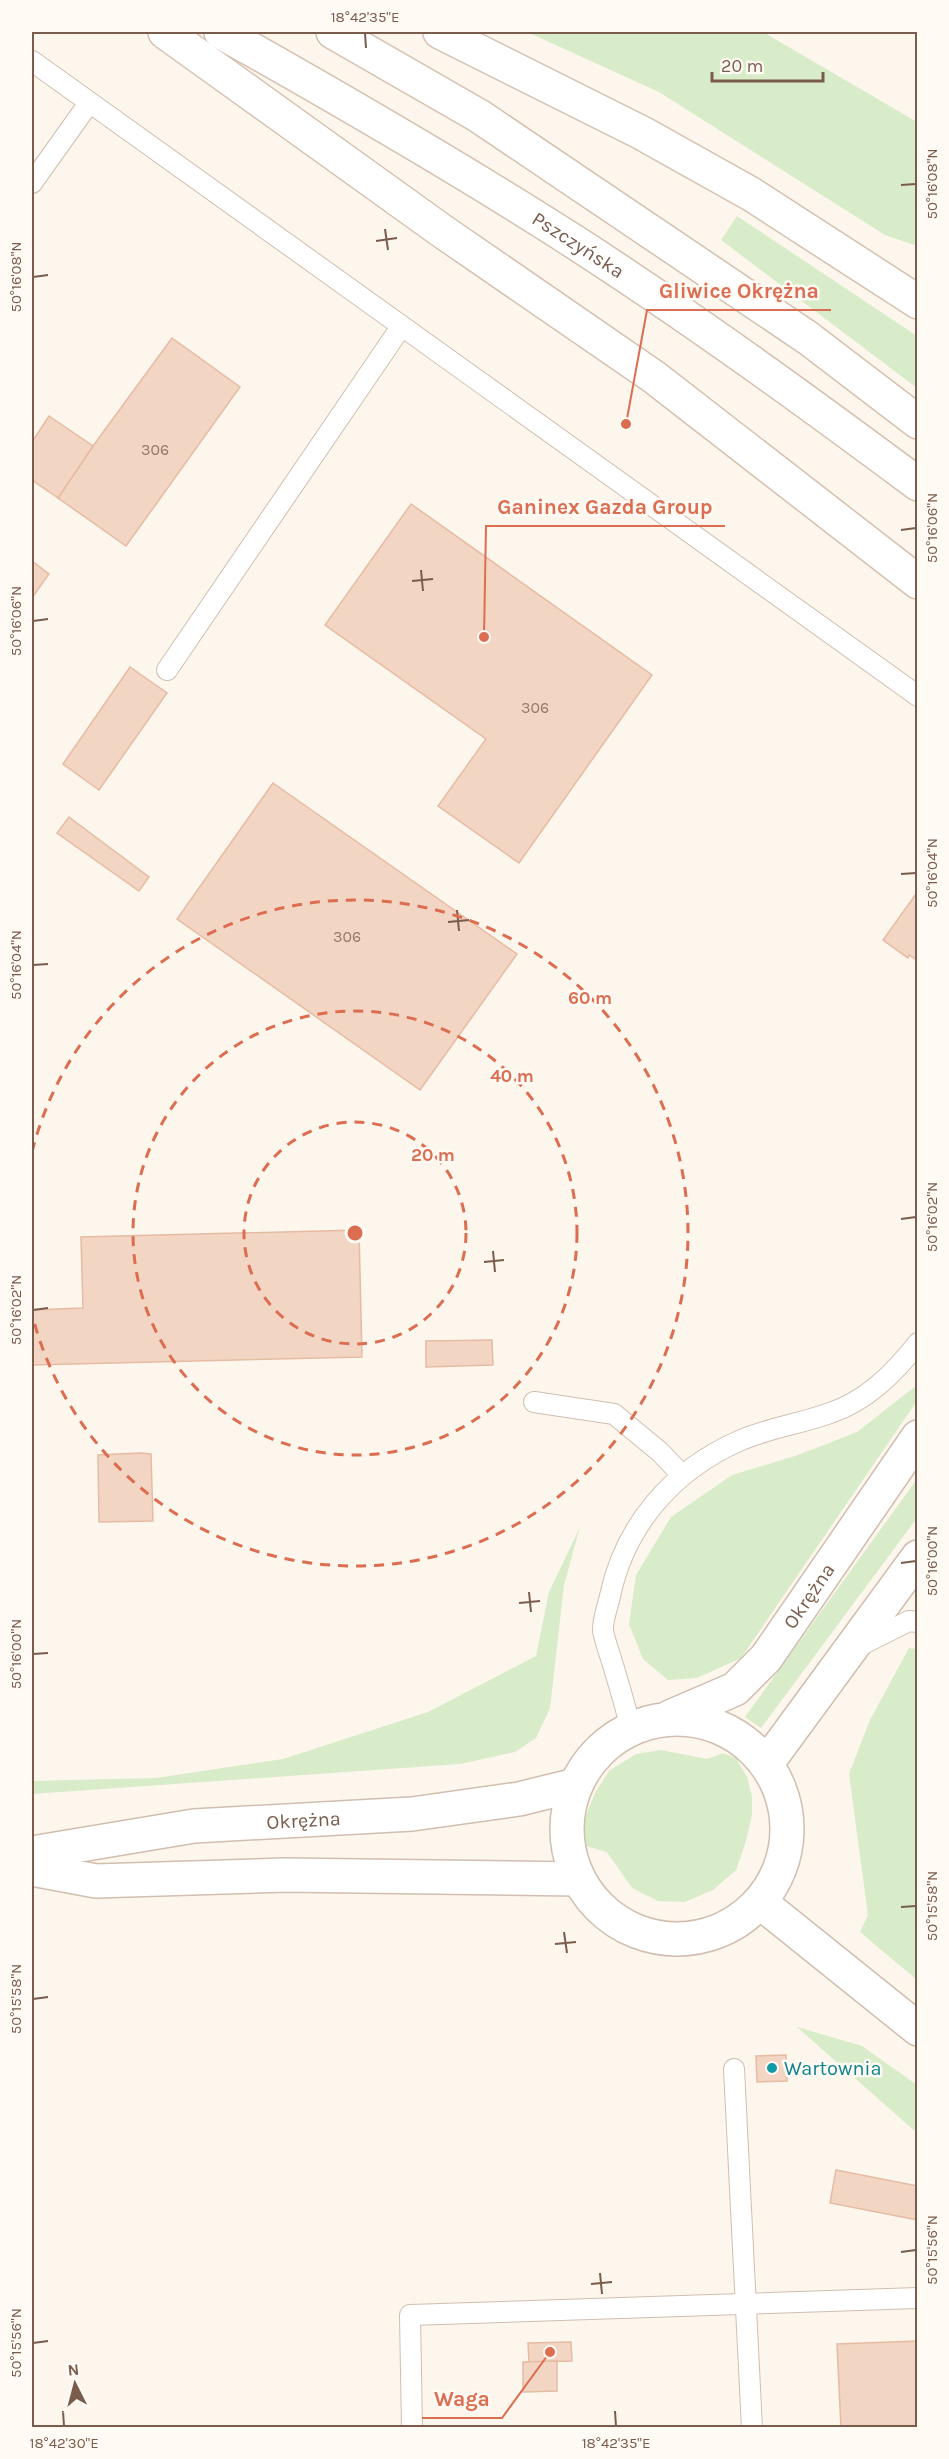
<svg xmlns="http://www.w3.org/2000/svg" width="949" height="2459" viewBox="0 0 949 2459" font-family="Karla,sans-serif">
<style>
.green{fill:#d8ecc9}
.building{fill:#f3d5c3;stroke:#e6bba3;stroke-width:1.5}
.lines{fill:none;stroke-linecap:round;stroke-linejoin:round}
.service-casing{stroke:#d1beb0;stroke-width:22}
.minor-casing{stroke:#d1beb0;stroke-width:36}
.tertiary-casing{stroke:#d1beb0;stroke-width:36}
.secondary-casing{stroke:#d6c0b0;stroke-width:36}
.service{stroke:#fff;stroke-width:20}
.minor{stroke:#fff;stroke-width:33}
.tertiary{stroke:#fff;stroke-width:33}
.secondary{stroke:#fff;stroke-width:33}
.ticks{fill:none;stroke:#7a5c4d;stroke-width:2}
.ring{fill:none;stroke:#dc6d51;stroke-width:3;stroke-dasharray:10 8}
.culture-dot{fill:#0f9aa8;stroke:#fffaf3;stroke-width:2}
.labels{text-anchor:middle;stroke-width:5;stroke-linejoin:round;paint-order:stroke}
.number-label{font-size:16px;fill:#987a6a}
.street-label{font-size:20px;fill:#7a5c4d;stroke:#fffaf3}
.culture-label{font-size:20px;fill:#0d838f;stroke:#fffaf3;text-anchor:start}
.centre{fill:#dc6d51;stroke:#fffaf3;stroke-width:3}
.ring-label{font-size:18px;text-anchor:middle;font-weight:bold;fill:#dc6d51;stroke:#fffaf3;stroke-width:5;stroke-linejoin:round;paint-order:stroke}
.leader{fill:none;stroke:#dc6d51;stroke-width:2}
.callout-dot{fill:#dc6d51;stroke:#fffaf3;stroke-width:2}
.callout-label{font-size:21px;text-anchor:middle;font-weight:bold;fill:#dc6d51;stroke:#fffaf3;stroke-width:5;stroke-linejoin:round;paint-order:stroke}
.neatline{fill:none;stroke:#7a5c4d;stroke-width:2}
.ticks-label{font-size:15px;text-anchor:middle;fill:#7a5c4d}
</style>
<rect width="100%" height="100%" fill="#fdf6ec"/>
<g class="green">
<polygon points="527,32 763,32 917,122 917,246 885,235 659,92"/>
<polygon points="737,216 917,336 917,388 721,240"/>
<polygon points="917,1385 917,1401 741,1658 697,1678 668,1680 643,1659 629,1624 636,1575 671,1517 732,1475 798,1455 857,1432"/>
<polygon points="917,1479 917,1518 761,1728 745,1717"/>
<polygon points="580,1527 564,1585 550,1708 536,1738 515,1752 460,1764 32,1794 32,1781 156,1778 283,1759 428,1712 536,1656 549,1592"/>
<polygon points="909,1648 918,1649 917,1980 860,1932 868,1915 849,1774 870,1720"/>
<polygon points="661,1750 707,1759 723,1753 736,1758 747,1777 752,1797 752,1815 746,1841 736,1870 713,1890 685,1902 658,1901 632,1888 607,1852 585,1846 583,1823 595,1793 609,1771 636,1754"/>
<polygon points="797,2027 862,2046 917,2085 917,2133"/>
</g>
<g class="building">
<polygon points="172,338 240,387 126,546 58,498 93,446"/>
<polygon points="49,416 93,446 58,498 32,480 32,442"/>
<polygon points="411,504 652,675 519,863 438,806 486,739 325,625"/>
<polygon points="32,561 49,574 32,598"/>
<polygon points="130,667 167,693 99,790 63,764"/>
<polygon points="273,783 517,954 420,1090 177,919"/>
<polygon points="69,817 149,877 139,891 57,833"/>
<polygon points="918,891 918,961 909,955 908,958 883,940"/>
<polygon points="359,1230 362,1357 32,1365 32,1310 83,1308 81,1237"/>
<polygon points="492,1340 493,1365 426,1367 426,1341"/>
<polygon points="140,1453 151,1454 153,1521 99,1522 98,1455"/>
<polygon points="786,2055 787,2081 757,2082 756,2056"/>
<polygon points="836,2170 918,2186 918,2220 830,2203"/>
<polygon points="918,2341 918,2428 841,2428 837,2344"/>
<polygon points="571,2342 572,2361 529,2362 528,2343"/>
<polygon points="557,2361 557,2391 523,2392 523,2362"/>
</g>
<g class="lines">
<defs>
<g id="service">
<polyline points="32,61 918,696"/>
<polyline points="32,183 89,103"/>
<polyline points="167,670 401,327"/>
<polyline points="534,1402 614,1414 660,1452 682,1475"/>
<polyline points="859,1646 909,1621 918,1622"/>
<path d="M 631,1728 C 625,1706 619,1684 612,1662 C 609,1652 605,1641 603,1631 C 602,1621 608,1606 610,1596 C 625,1525 673,1470 739,1441 C 768,1428 800,1424 830,1413 C 867,1401 895,1372 918,1343"/>
<polyline points="734,2069 752,2428"/>
<polyline points="412,2428 410,2315 918,2298"/>
</g>
<polyline id="minor" points="760,1902 918,2029"/>
<g id="tertiary">
<path id="s1" d="M 670,1717 L 735,1689 L 766,1658 L 918,1437"/>
<circle cx="677" cy="1829" r="110"/>
<polyline points="767,1763 918,1557"/>
<path id="s2" d="M 32,1853 L 194,1826 L 412,1814 L 519,1799 L 576,1785"/>
<polyline points="32,1869 96,1881 285,1875 577,1879"/>
</g>
<g id="secondary">
<polyline points="165,32 442,231 654,377 918,582"/>
<path id="s3" d="M 221,32 C 340,99 458,167 573,241 C 691,317 805,400 918,484"/>
<polyline points="333,32 479,116 808,338 918,422"/>
<polyline points="440,32 642,133 751,194 918,302"/>
</g>
</defs>
<use href="#service" class="service-casing"/>
<use href="#minor" class="minor-casing"/>
<use href="#tertiary" class="tertiary-casing"/>
<use href="#secondary" class="secondary-casing"/>
<use href="#service" class="service"/>
<use href="#minor" class="minor"/>
<use href="#tertiary" class="tertiary"/>
<use href="#secondary" class="secondary"/>
</g>
<path class="ticks" d="M 365,33 L 366,48M 901,185 L 916,184M 385,229 L 388,250M 376,241 L 397,238M 33,277 L 48,275M 901,530 L 916,528M 421,570 L 423,591M 412,581 L 433,579M 33,621 L 48,619M 901,874 L 916,873M 457,910 L 459,931M 448,922 L 469,920M 33,965 L 48,964M 901,1219 L 916,1217M 493,1251 L 495,1272M 484,1262 L 504,1260M 33,1310 L 48,1308M 901,1563 L 916,1561M 529,1592 L 531,1612M 519,1603 L 540,1601M 33,1654 L 48,1653M 901,1907 L 916,1906M 564,1932 L 567,1953M 555,1944 L 576,1942M 33,1999 L 48,1997M 901,2252 L 916,2250M 600,2273 L 602,2294M 591,2284 L 612,2282M 33,2343 L 48,2341M 63,2411 L 64,2426M 615,2411 L 616,2426"/>
<g class="ring">
<circle cx="355" cy="1233" r="111"/>
<circle cx="355" cy="1233" r="222"/>
<path d="M32 1152A333 333 0 1 1 32 1314"/>
</g>
<circle class="culture-dot" cx="772" cy="2068" r="6"/>
<g class="labels">
<g class="number-label">
<text x="155" y="455">306</text>
<text x="535" y="713">306</text>
<text x="347" y="942">306</text>
</g>
<g class="street-label">
<text dy="7" stroke="none"><textPath href="#s3" startOffset="416">Pszczyńska</textPath></text>
<text dy="7" stroke="none"><textPath href="#s1" startOffset="190">Okrężna</textPath></text>
<text dy="7" stroke="none"><textPath href="#s2" startOffset="274">Okrężna</textPath></text>
</g>
<g class="culture-label">
<text x="784" y="2075">Wartownia</text>
</g>
</g>
<circle cx="355" cy="1233" r="9" class="centre"/>
<g class="ring-label">
<text x="590" y="1004">60 m</text>
<text x="512" y="1082">40 m</text>
<text x="433" y="1161">20 m</text>
</g>
<path class="leader" d="M626 424L647 310H831M484 637L486 526H725M550 2352L502 2418H422"/>
<g class="callout-dot">
<circle cx="626" cy="424" r="6"/>
<circle cx="484" cy="637" r="6"/>
<circle cx="550" cy="2352" r="6"/>
</g>
<g class="callout-label">
<text x="739" y="298">Gliwice Okrężna</text>
<text x="605" y="514">Ganinex Gazda Group</text>
<text x="462" y="2406">Waga</text>
</g>
<rect width="949" height="2459" fill="none" stroke="#fffaf3" stroke-width="66"/>
<g transform="translate(75 2384) rotate(354)" stroke="#fffaf3" stroke-width="4.5" paint-order="stroke">
<path d="M0-4.5L10 22L0 15L-10 22Z" fill="#7a5c4d"/>
<text y="-9" font-size="16" font-weight="bold" text-anchor="middle" fill="#7a5c4d">N</text>
</g>
<path d="M712 72v9h111v-9" fill="none" stroke="#7a5c4d" stroke-width="3"/>
<text x="721" y="72" font-size="18" fill="#7a5c4d" stroke="#fffaf3" stroke-width="4.5" paint-order="stroke">20 m</text>
<rect x="33" y="33" width="883" height="2393" class="neatline"/>
<g class="ticks-label">
<text x="365" y="22">18°42'35"E</text>
<text transform="translate(932 184) rotate(-90)" y="5">50°16'08"N</text>
<text transform="translate(16 277) rotate(-90)" y="5">50°16'08"N</text>
<text transform="translate(932 528) rotate(-90)" y="5">50°16'06"N</text>
<text transform="translate(16 621) rotate(-90)" y="5">50°16'06"N</text>
<text transform="translate(932 873) rotate(-90)" y="5">50°16'04"N</text>
<text transform="translate(16 965) rotate(-90)" y="5">50°16'04"N</text>
<text transform="translate(932 1217) rotate(-90)" y="5">50°16'02"N</text>
<text transform="translate(16 1310) rotate(-90)" y="5">50°16'02"N</text>
<text transform="translate(932 1561) rotate(-90)" y="5">50°16'00"N</text>
<text transform="translate(16 1654) rotate(-90)" y="5">50°16'00"N</text>
<text transform="translate(932 1906) rotate(-90)" y="5">50°15'58"N</text>
<text transform="translate(16 1999) rotate(-90)" y="5">50°15'58"N</text>
<text transform="translate(932 2250) rotate(-90)" y="5">50°15'56"N</text>
<text transform="translate(16 2343) rotate(-90)" y="5">50°15'56"N</text>
<text x="64" y="2448">18°42'30"E</text>
<text x="616" y="2448">18°42'35"E</text>
</g>
</svg>
